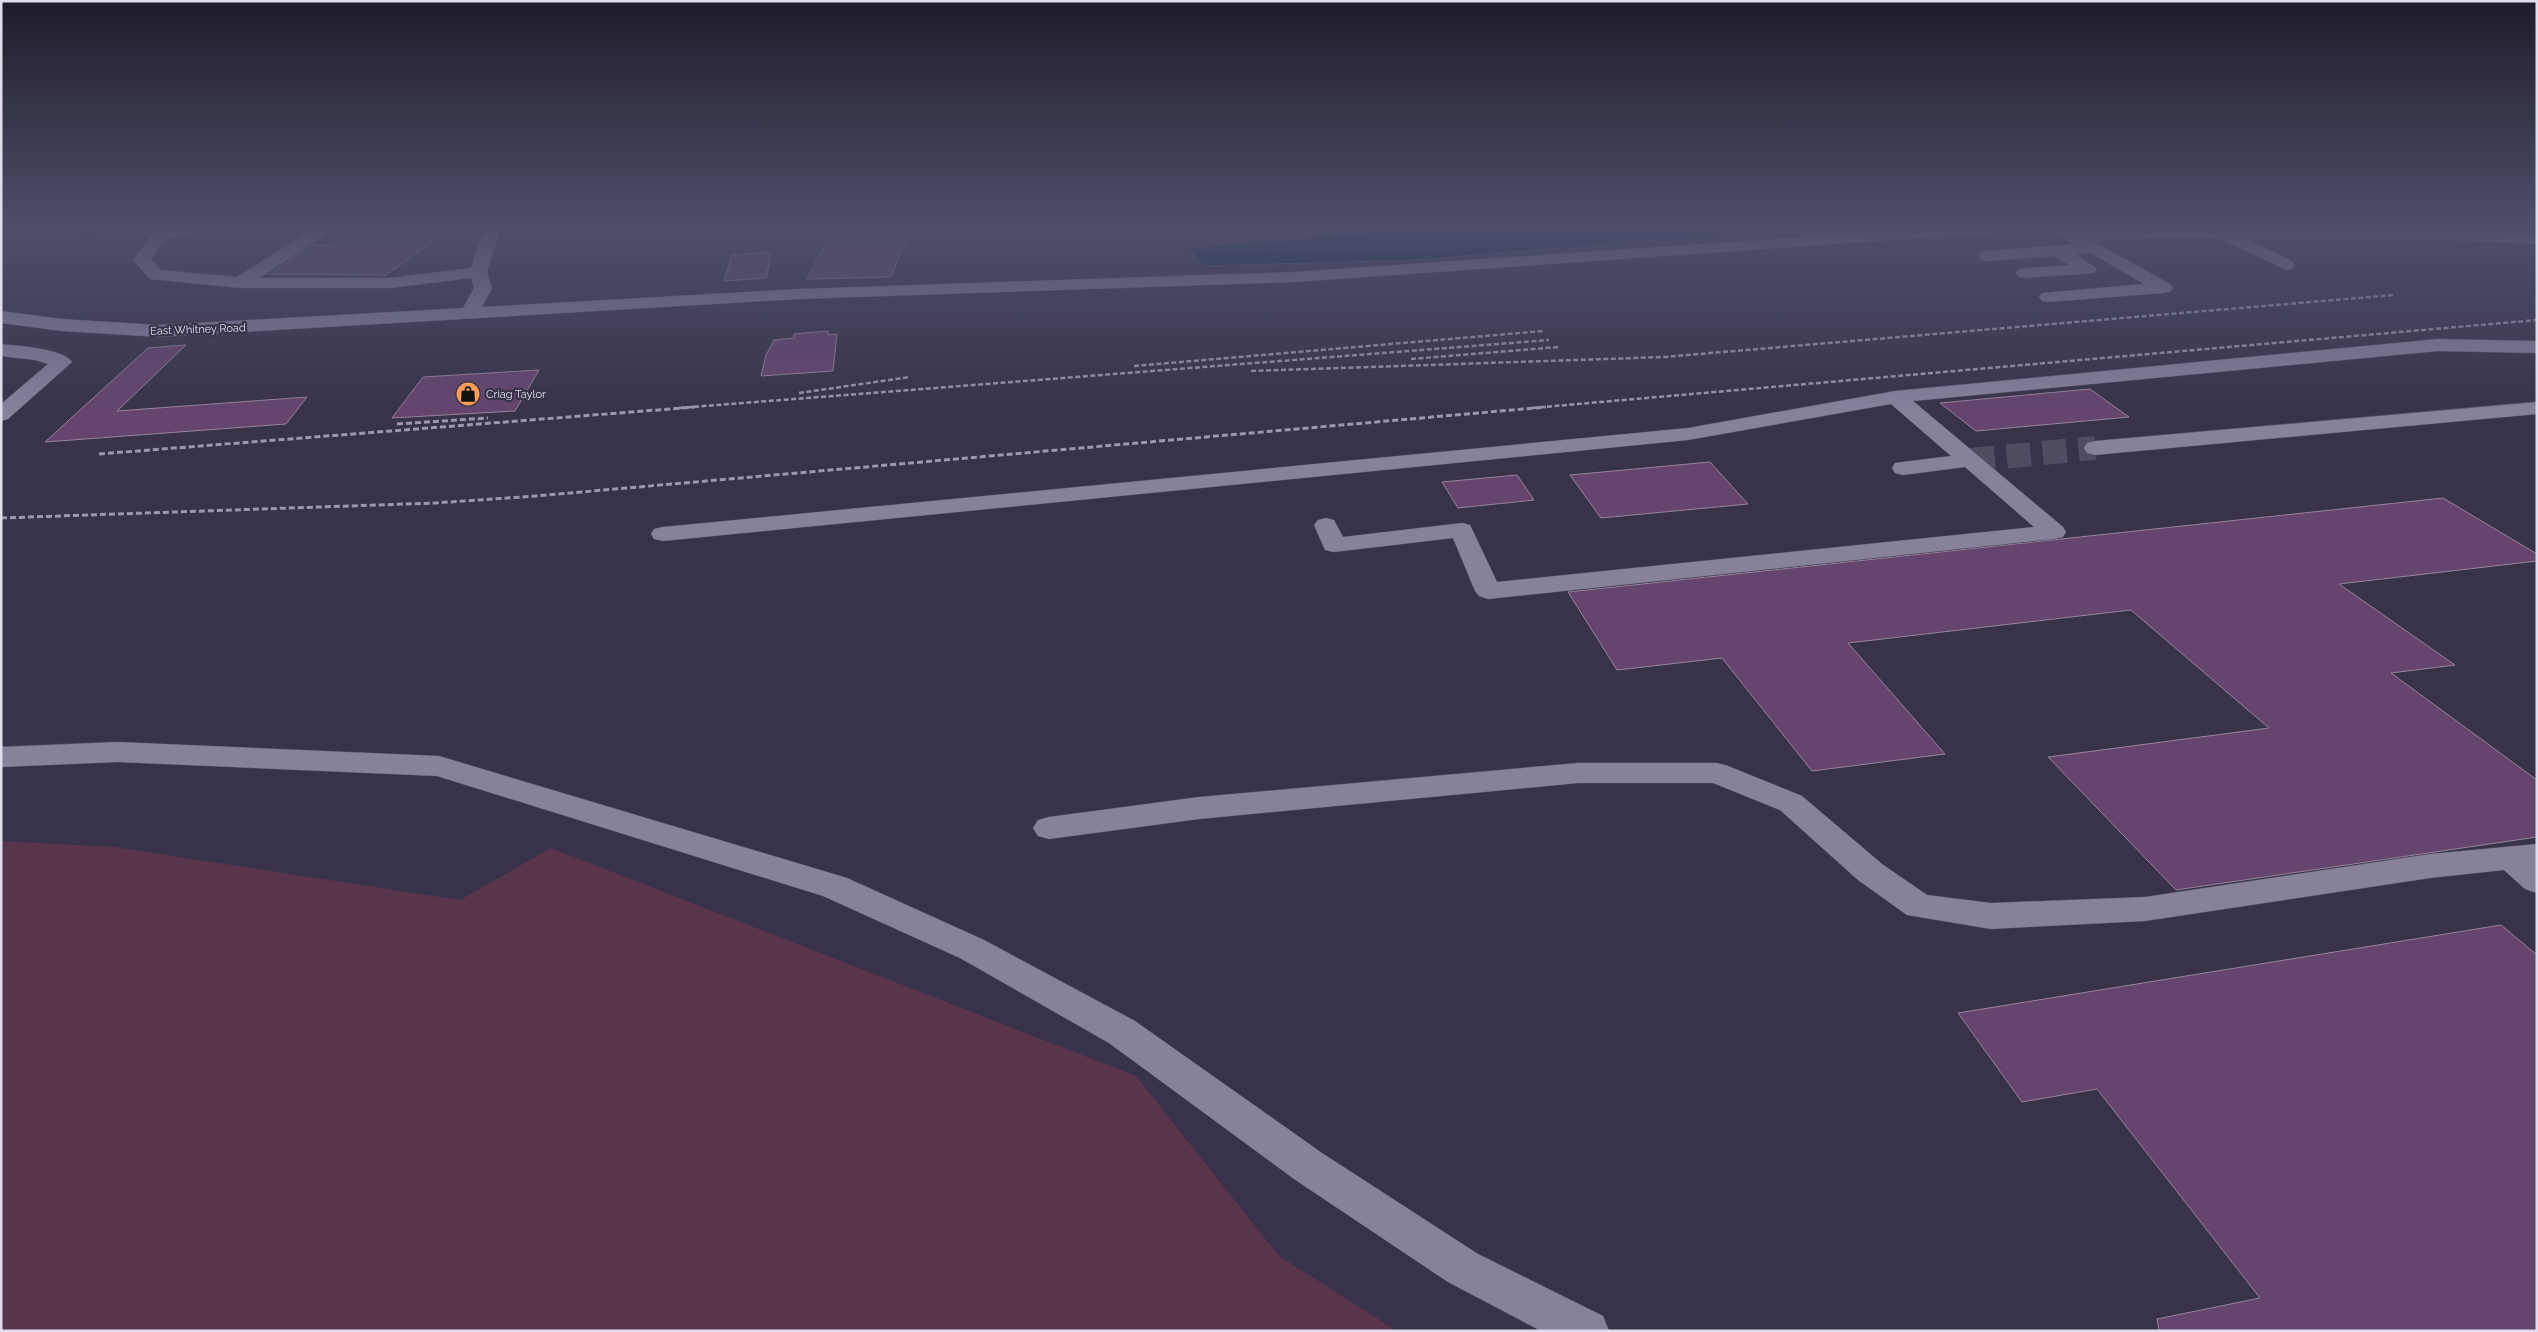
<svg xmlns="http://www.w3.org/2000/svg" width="2538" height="1332" viewBox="0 0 2538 1332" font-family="Raleway,sans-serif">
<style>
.green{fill:#58354a}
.water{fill:#001f39;stroke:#43586f}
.building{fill:#65446d;stroke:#97849c}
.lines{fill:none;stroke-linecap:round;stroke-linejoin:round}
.minor-tunnel{stroke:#514c62;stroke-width:24;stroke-dasharray:24 12;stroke-linecap:butt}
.minor-casing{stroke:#555064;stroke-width:1}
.minor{fill:#87819c;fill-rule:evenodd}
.rail-far1{stroke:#9c97aa;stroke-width:2.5;stroke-dasharray:5 2.5;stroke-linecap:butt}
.rail{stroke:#9c97aa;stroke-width:3;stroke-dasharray:6 3;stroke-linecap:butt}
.labels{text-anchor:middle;stroke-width:4.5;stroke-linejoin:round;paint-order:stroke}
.far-street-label{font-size:11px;fill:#e0ddec;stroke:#38324a}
.far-poi-label{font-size:11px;fill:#e0ddec;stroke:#38324a;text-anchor:start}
</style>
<rect width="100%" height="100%" fill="#38324a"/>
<g class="green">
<polygon points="1,226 159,226 119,239 63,249 1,243"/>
<polygon points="1180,226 1440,226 1188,248"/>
<polygon points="1,841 114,847 460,900 551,848 1136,1076 1279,1256 1397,1331 1,1331"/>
</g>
<g class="water">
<path d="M 69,226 L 144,226 C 123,230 84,244 64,231 Z"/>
<polygon points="1440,226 1819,226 1417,260 1203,266 1188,248"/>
</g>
<g class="building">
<polygon points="854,226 893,226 891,231 910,230 891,277 807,279 833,230 853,230"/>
<polygon points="345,237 438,238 386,275 270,274 313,245 332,245"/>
<polygon points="772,252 766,278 724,281 732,255"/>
<polygon points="828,331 828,335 837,334 833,371 761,376 766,355 774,340 794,338 794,334"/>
<polygon points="186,345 117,411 307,397 286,424 45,442 148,348"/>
<polygon points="539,370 515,411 392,418 423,377"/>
<polygon points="2090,389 2129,417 1976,431 1940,403"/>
<polygon points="1710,462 1748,504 1601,518 1570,475"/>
<polygon points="1517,475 1534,500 1458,508 1442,482"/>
<polygon points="2443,498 2537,554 2537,561 2339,584 2455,665 2391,673 2537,780 2537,837 2176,890 2048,757 2269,728 2131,610 1848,643 1945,754 1812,771 1722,658 1617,670 1568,592"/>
<polygon points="2501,925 2537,955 2537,1331 2159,1331 2157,1319 2260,1298 2097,1089 2022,1102 1958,1013"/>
</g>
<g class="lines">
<polyline class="minor-tunnel" points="1971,460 2095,448"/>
<defs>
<g id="minor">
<path d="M 178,226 L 213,226 L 211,229 L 166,239 L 151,259 L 161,270 L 237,277 L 318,226 L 338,226 L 260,278 L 390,278 L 471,268 L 485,226 L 501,226 L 487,272 L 492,288 L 482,307 L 799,289 L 1294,272 L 1964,226 L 2066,226 L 2077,232 C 2230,225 2384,227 2537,234 L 2537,244 L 2432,239 L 2247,239 L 2292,261 L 2295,265 L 2292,269 L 2286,270 L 2221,239 L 2177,237 L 2093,241 L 2170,284 L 2173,288 L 2170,292 L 2164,293 L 2048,302 L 2042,301 L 2039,297 L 2042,293 L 2144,284 L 2091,253 L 2076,254 L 2097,269 L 2094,273 L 2025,278 L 2019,277 L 2016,273 L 2019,269 L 2069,265 L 2054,256 L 1987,261 L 1981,260 L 1979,256 L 1981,252 L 1987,251 L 2075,244 L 2047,229 L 1294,282 L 799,299 L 159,337 L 62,331 L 1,323 L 1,311 L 62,319 L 159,325 L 463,308 L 474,288 L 471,278 L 390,288 L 240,288 L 150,279 L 133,260 L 154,232 Z"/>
<polygon points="2438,339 2537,341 2537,353 2438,351 1913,401 2063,527 2066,532 2063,537 2054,539 1488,599 1479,596 1475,591 1453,538 1334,552 1325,550 1314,525 1318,520 1326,518 1334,520 1343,537 1462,523 1470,525 1497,582 2034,527 1965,467 1903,475 1895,473 1892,468 1895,463 1951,456 1891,404 1688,440 663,541 654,539 651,534 654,529 663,527 1688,428 1895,391"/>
<path d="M 1,344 C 18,346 62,348 72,362 L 8,419 L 1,421 L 1,404 L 48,364 L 35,360 L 1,356 Z"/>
<polygon points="2537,402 2537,414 2095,455 2087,453 2084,448 2087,443 2095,441"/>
<polygon points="118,742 439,756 847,878 984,940 1135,1021 1322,1153 1478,1254 1603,1316 1609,1331 1541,1331 1448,1282 1294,1179 1109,1043 960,958 823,896 437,776 118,762 1,767 1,747"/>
<polygon points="1578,763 1717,763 1728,766 1802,796 1882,864 1927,895 1991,903 2145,897 2430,854 2537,844 2537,893 2525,889 2504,870 2430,878 2145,921 1991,929 1907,915 1858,880 1780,810 1713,783 1578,783 1199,819 1049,839 1038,836 1033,828 1038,820 1049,817 1199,797"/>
</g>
</defs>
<use href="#minor" class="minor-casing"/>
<use href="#minor" class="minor"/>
<g class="rail-far1">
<polyline points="1411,359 1558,347"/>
<polyline points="1134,366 1543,331"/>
<polyline points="1251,371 1664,357 2393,295"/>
<polyline points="799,393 910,377"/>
<polyline points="679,408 1549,340"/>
<polyline points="1532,408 2537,320"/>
</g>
<g class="rail">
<polyline points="397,424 488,418"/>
<polyline points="99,454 695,407"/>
<polyline points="1,518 435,503 536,496 1546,407"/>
</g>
</g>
<linearGradient id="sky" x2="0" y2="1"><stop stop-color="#1f1c29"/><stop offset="0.55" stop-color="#4d4f6b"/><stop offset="1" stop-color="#4d4f6b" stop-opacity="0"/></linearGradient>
<rect width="2538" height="413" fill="url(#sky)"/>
<defs>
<symbol id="shop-disc" viewBox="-11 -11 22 22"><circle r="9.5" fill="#fd9d55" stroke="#38324a"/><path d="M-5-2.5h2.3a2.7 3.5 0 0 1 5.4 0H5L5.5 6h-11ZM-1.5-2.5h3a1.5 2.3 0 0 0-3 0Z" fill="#111"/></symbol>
</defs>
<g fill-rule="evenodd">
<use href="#shop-disc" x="454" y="380" width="28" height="28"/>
</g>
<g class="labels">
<g class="far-street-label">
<text transform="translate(198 329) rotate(-2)" y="4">East Whitney Road</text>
</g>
<g class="far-poi-label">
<text x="486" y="398">Criag Taylor</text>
</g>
</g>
<rect width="2538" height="1332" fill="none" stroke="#e0ddec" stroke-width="5"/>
</svg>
